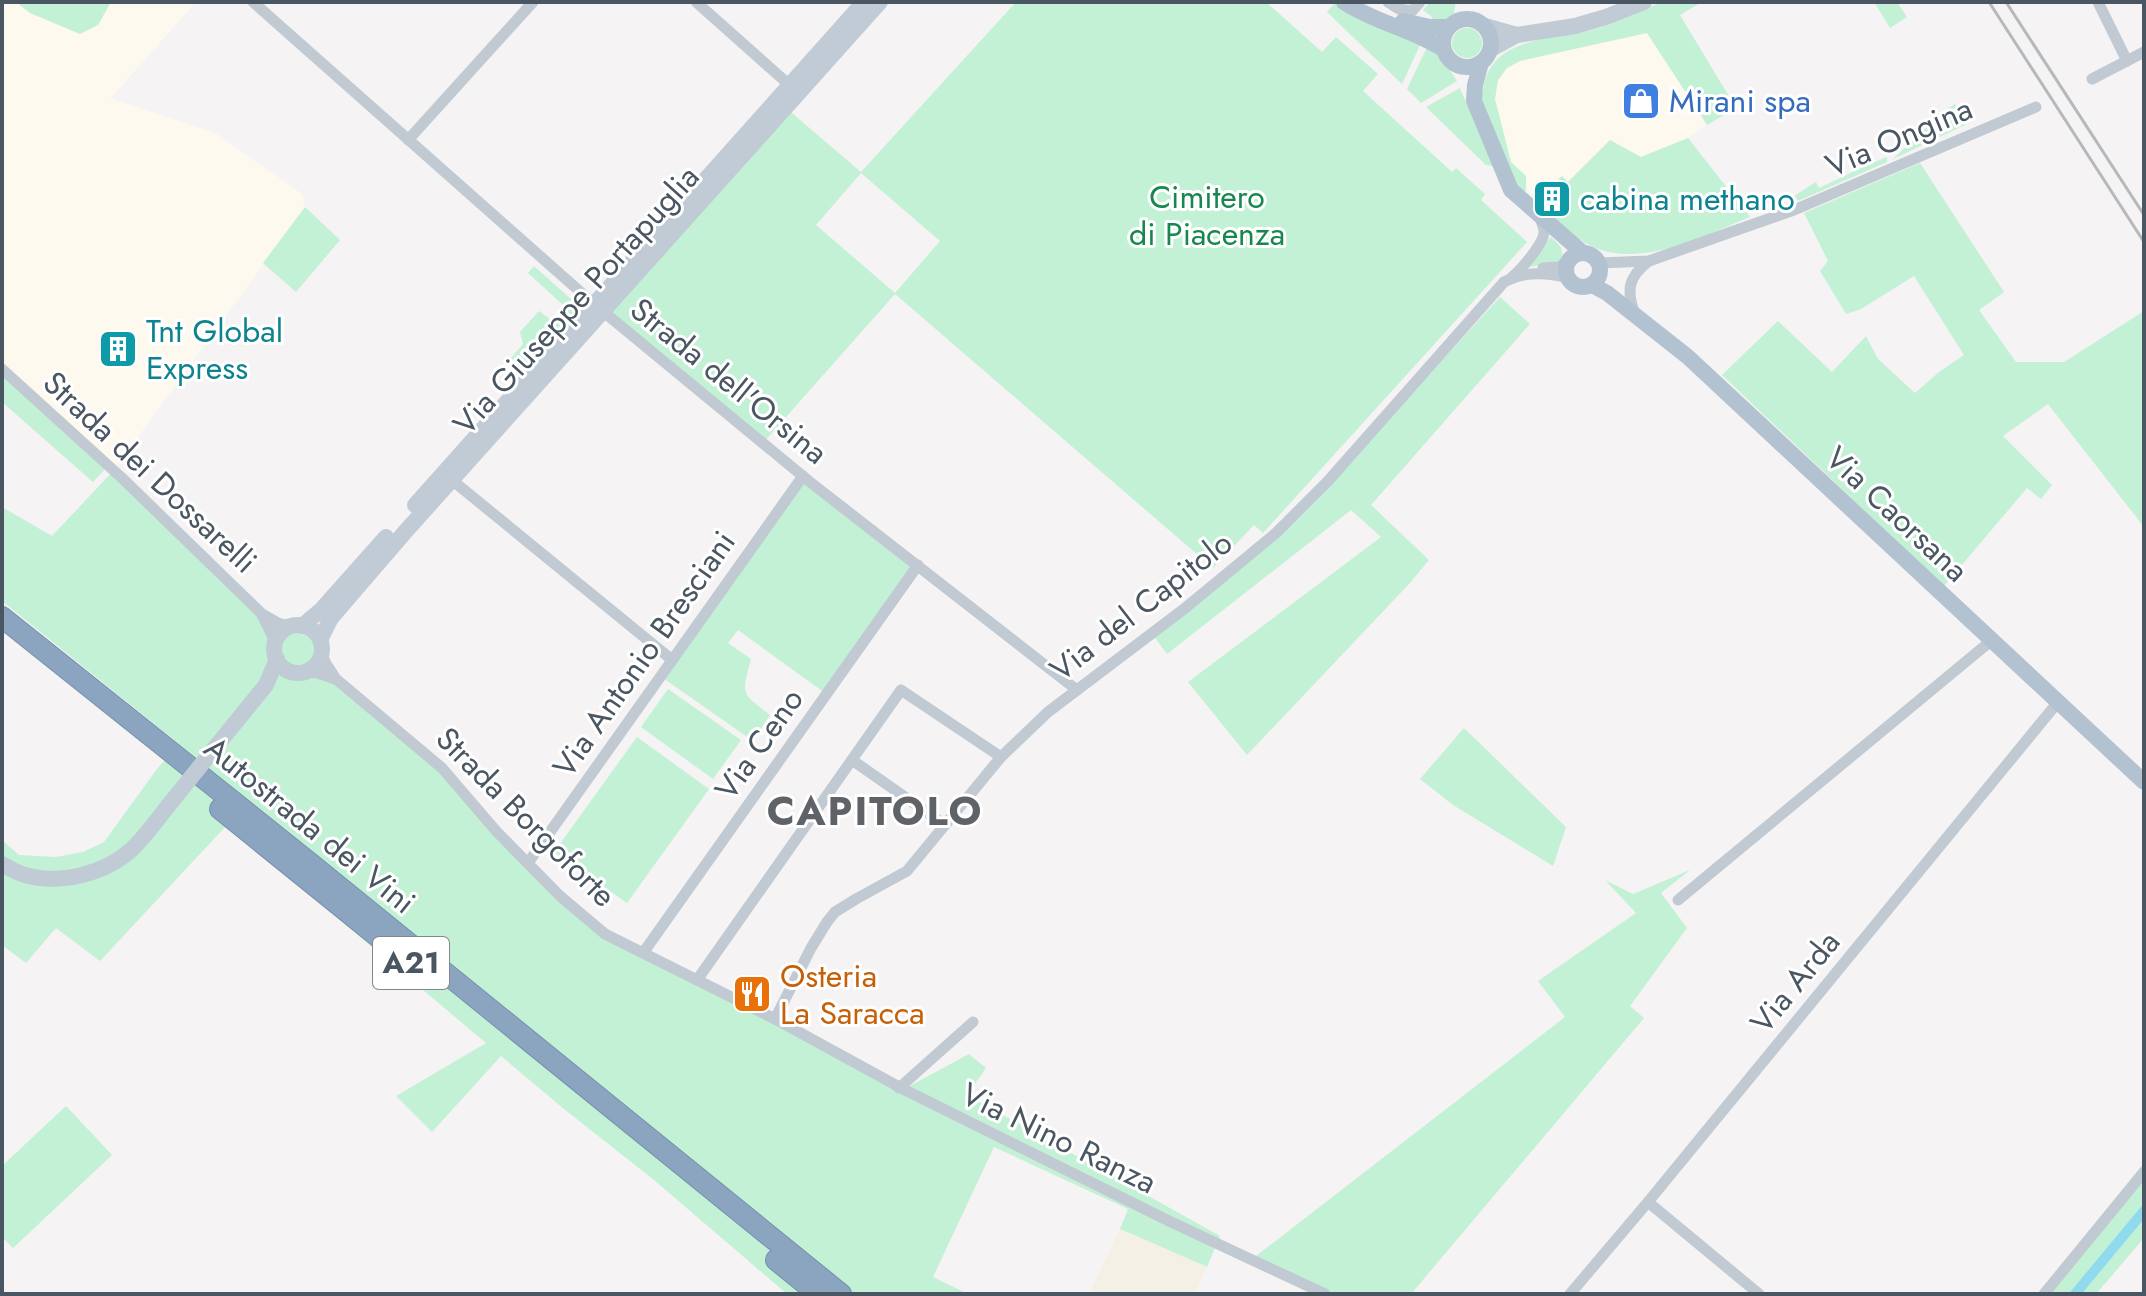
<svg xmlns="http://www.w3.org/2000/svg" width="2146" height="1296" viewBox="0 0 2146 1296" font-family="Jost,sans-serif">
<style>
.commercial{fill:#fdf9ef}
.green{fill:#c3f1d5;fill-rule:evenodd}
.sand{fill:#f5f0e5}
.lines{fill:none;stroke-linecap:round;stroke-linejoin:round}
.canal{stroke:#90daee;stroke-width:10}
.highway-casing{stroke:#7690ad;stroke-width:22}
.street{stroke:#c1cad2;stroke-width:11}
.secondary{stroke:#c1cbd6;stroke-width:16}
.primary{stroke:#b3c2d1;stroke-width:16}
.highway{stroke:#8ba5c1;stroke-width:20}
.rail{stroke:#b5b8bd;stroke-width:3}
.secondary-bridge{stroke:#c1cbd6;stroke-width:16}
.labels{text-anchor:middle;stroke-width:6;stroke-linejoin:round;paint-order:stroke}
.shield{fill:#fff;stroke:#808990;stroke-width:2}
.shield-label{font-size:30px;font-weight:bold;fill:#4a5661}
.shop-label{font-size:32px;fill:#366cbe;stroke:#fff;text-anchor:start}
.street-label{font-size:32px;fill:#4a5661;stroke:#fff}
.park-label{font-size:32px;fill:#17864f;stroke:#fff}
.culture-label{font-size:32px;fill:#0d838f;stroke:#fff;text-anchor:start}
.food-label{font-size:32px;fill:#c56008;stroke:#fff;text-anchor:start}
.district-label{font-size:40px;font-weight:bold;letter-spacing:2px;fill:#5f6368;stroke:#fff}
</style>
<rect width="100%" height="100%" fill="#f5f3f3"/>
<g class="commercial">
<polygon points="2,2 196,2 111,98 217,134 302,194 305,207 115,469 2,368"/>
<polygon points="1647,33 1707,125 1688,138 1641,157 1610,140 1567,182 1562,177 1537,200 1526,189 1526,176 1511,162 1495,99 1498,80 1507,68 1520,61"/>
</g>
<g class="green">
<polygon points="16,2 111,2 98,25 80,34 30,13"/>
<path d="M 1016,2 L 1266,2 L 1322,52 L 1336,37 L 1378,74 L 1363,91 L 1452,172 L 1456,168 L 1485,194 L 1481,200 L 1527,242 L 1263,533 L 1254,525 L 1213,568 L 895,294 L 763,443 L 604,312 L 786,108 L 861,172 ZM 861,173 L 940,241 L 895,293 L 816,225 Z"/>
<polygon points="1430,2 1456,2 1454,13 1447,22 1435,24 1431,16 1423,10"/>
<path d="M 1661,2 L 1702,2 L 1680,15 L 1736,108 L 1707,125 L 1647,33 L 1520,61 L 1507,68 L 1498,80 L 1495,99 L 1511,162 L 1526,176 L 1526,189 L 1524,193 L 1516,184 L 1483,107 L 1480,90 L 1483,90 C 1490,34 1558,40 1599,28 C 1620,21 1641,12 1661,2 Z"/>
<polygon points="1874,2 1897,2 1907,17 1890,28"/>
<polygon points="1335,3 1341,8 1421,43 1402,84 1327,12"/>
<circle cx="1467" cy="43" r="15"/>
<polygon points="1427,47 1444,61 1457,81 1421,103 1407,89"/>
<polygon points="1460,88 1493,166 1486,165 1426,107"/>
<polygon points="1955,104 1969,123 1893,159 1944,111"/>
<path d="M 1688,138 L 1750,217 C 1701,237 1634,273 1584,242 C 1566,231 1552,214 1537,200 L 1562,176 L 1568,182 L 1610,140 L 1641,157 Z"/>
<polygon points="1887,157 1887,162 1798,201 1794,196 1816,182 1819,188 1863,167 1860,159 1875,162"/>
<polygon points="1920,163 2004,292 1979,310 2016,362 2064,362 2144,311 2144,527 2048,404 2003,436 2052,485 2041,499 2027,488 1944,586 1722,375 1778,321 1832,372 1866,336 1878,359 1915,393 1939,372 1964,355 1914,276 1861,309 1846,314 1820,271 1828,261 1804,213"/>
<polygon points="305,207 340,240 296,292 263,263"/>
<polygon points="1551,237 1561,247 1563,259 1557,264 1525,267"/>
<polygon points="534,266 582,309 527,370 511,358 523,344 520,332 539,311 552,321 564,306 528,273"/>
<polygon points="1500,297 1530,324 1371,505 1429,560 1409,584 1247,755 1188,682 1381,537 1351,510 1167,654 1152,634 1327,486"/>
<polygon points="2,365 109,465 93,482 2,402"/>
<polygon points="115,469 252,600 278,618 298,620 316,628 326,647 328,663 356,698 442,766 529,861 605,934 902,1090 969,1054 986,1068 967,1095 1220,1236 1207,1267 1120,1229 1128,1209 994,1147 933,1277 968,1294 787,1294 654,1180 564,1109 501,1056 432,1132 396,1096 486,1043 227,825 100,961 56,928 26,963 2,945 2,840 19,855 56,857 83,852 104,842 157,769 179,744 2,601 2,507 52,536"/>
<path d="M 803,477 L 918,565 L 825,693 L 738,630 L 728,643 L 751,659 C 741,695 741,693 770,715 L 753,741 L 660,676 Z"/>
<polygon points="668,689 741,740 713,779 641,727"/>
<polygon points="1464,728 1566,827 1553,866 1453,805 1420,779"/>
<polygon points="637,737 709,789 627,903 554,852"/>
<polygon points="1690,870 1661,893 1687,928 1630,1006 1644,1018 1411,1294 1326,1294 1256,1256 1565,1017 1538,981 1636,913 1605,880 1633,894"/>
<polygon points="66,1106 112,1155 13,1248 2,1237 2,1166"/>
<polygon points="2144,1163 2144,1238 2096,1294 2038,1294"/>
</g>
<polygon class="sand" points="1120,1229 1207,1267 1195,1294 1089,1294"/>
<g class="lines">
<polyline class="canal" points="2075,1294 2144,1211"/>
<defs>
<g id="highway">
<polyline points="2,617 310,863 841,1294"/>
<polyline points="220,809 382,940"/>
<polyline points="776,1260 818,1294"/>
</g>
</defs>
<use href="#highway" class="highway-casing"/>
<g class="street">
<polyline points="253,2 594,304 810,482 1077,690"/>
<polyline points="696,2 794,89"/>
<polyline points="1388,2 1399,9 1412,11 1420,2"/>
<polyline points="2098,2 2127,61"/>
<polyline points="2092,79 2144,52"/>
<polyline points="408,140 533,2"/>
<polyline points="1599,263 1649,261 1794,210 2036,107"/>
<polyline points="1543,268 1559,267 1568,261"/>
<path d="M 1512,277 C 1521,270 1545,242 1544,231 C 1544,228 1541,221 1540,218"/>
<path d="M 1635,315 C 1626,290 1628,277 1649,261"/>
<polyline points="2,369 122,478 262,614 280,624 291,627"/>
<polyline points="447,476 671,659"/>
<polyline points="262,615 276,643"/>
<polyline points="322,652 325,662 336,679 442,768 497,832 560,896 605,934 775,1019 903,1089 1169,1221 1325,1294"/>
<polyline points="305,672 318,673 335,679"/>
<polyline points="852,760 945,825"/>
<polyline points="528,863 803,476"/>
<polyline points="1678,900 1992,640"/>
<polyline points="643,953 918,565"/>
<polyline points="697,980 901,690 1001,757"/>
<path d="M 775,1019 L 811,948 L 827,922 L 835,912 L 856,899 L 907,871 L 1001,757 L 1048,712 L 1184,609 L 1276,533 L 1328,481 L 1504,282 C 1524,271 1546,272 1568,278"/>
<polyline points="899,1088 973,1022"/>
<polyline points="1648,1202 1759,1294"/>
<polyline points="1570,1294 1648,1202 2058,702"/>
<polyline points="2044,1294 2144,1172"/>
</g>
<g class="secondary">
<polyline points="1485,26 1517,35"/>
<polyline points="1491,49 1517,35 1575,26 1606,17 1644,2"/>
<polyline points="415,505 864,2"/>
<circle cx="298" cy="649" r="24"/>
<polyline points="302,626 321,610 386,537"/>
<polyline points="320,640 331,618 405,532 880,2"/>
<polyline points="218,744 266,685 277,659"/>
<path d="M 2,864 C 9,868 17,873 25,875 C 60,885 104,874 131,850 C 145,837 156,821 168,806"/>
</g>
<g class="primary">
<path d="M 1344,2 C 1376,23 1412,29 1443,49"/>
<circle cx="1467" cy="43" r="24"/>
<polyline points="1403,21 1430,27 1449,27"/>
<polyline points="1481,63 1475,85 1474,101 1511,190 1583,253"/>
<circle cx="1583" cy="270" r="17"/>
<polyline points="1592,285 1607,293 1688,357 2144,782"/>
</g>
<use href="#highway" class="highway"/>
<g class="rail">
<polyline points="1989,2 2144,242"/>
<polyline points="2006,2 2144,215"/>
</g>
<polyline class="secondary-bridge" points="168,806 218,744"/>
</g>
<defs>
<symbol id="shop-square" viewBox="-11 -11 22 22"><rect x="-9" y="-9" width="18" height="18" rx="4" fill="#3f7fe0" stroke="#fff"/><path d="M-5-2.5h2.3a2.7 3.5 0 0 1 5.4 0H5L5.5 6h-11ZM-1.5-2.5h3a1.5 2.3 0 0 0-3 0Z" fill="#fff"/></symbol>
<symbol id="building-square" viewBox="-11 -11 22 22"><rect x="-9" y="-9" width="18" height="18" rx="4" fill="#0f9aa8" stroke="#fff"/><path d="M-4-6H4V6H1V3H-1V6H-4ZM-2.5-4.3h1.7v1.8h-1.7ZM.8-4.3h1.7v1.8H.8ZM-2.5-1h1.7V.8h-1.7ZM.8-1h1.7V.8H.8Z" fill="#fff"/></symbol>
<symbol id="restaurant-square" viewBox="-11 -11 22 22"><rect x="-9" y="-9" width="18" height="18" rx="4" fill="#e8710a" stroke="#fff"/><path d="M-5-6h1v4h1v-4h1v4h1v-4h1v5L-1.5 .5V6h-2V.5L-5-1ZM5-6V6H3V1.5H1.5Q1.5-4 5-6Z" fill="#fff"/></symbol>
</defs>
<g fill-rule="evenodd">
<use href="#shop-square" x="1619" y="79" width="44" height="44"/>
<use href="#building-square" x="1530" y="177" width="44" height="44"/>
<use href="#building-square" x="96" y="327" width="44" height="44"/>
<use href="#restaurant-square" x="730" y="972" width="44" height="44"/>
</g>
<g class="labels">
<rect class="shield" x="373" y="937" width="76" height="52" rx="6"/>
<g class="shield-label">
<text x="411" y="973">A21</text>
</g>
<g class="shop-label">
<text x="1669" y="112">Mirani spa</text>
</g>
<g class="street-label">
<text transform="translate(1899 137) rotate(-23)" y="11">Via Ongina</text>
<text transform="translate(576 300) rotate(-48)" y="11">Via Giuseppe Portapuglia</text>
<text transform="translate(729 381) rotate(39)" y="11">Strada dell'Orsina</text>
<text transform="translate(150 472) rotate(43)" y="11">Strada dei Dossarelli</text>
<text transform="translate(1897 514) rotate(43)" y="11">Via Caorsana</text>
<text transform="translate(1141 606) rotate(-38)" y="11">Via del Capitolo</text>
<text transform="translate(644 654) rotate(-55)" y="11">Via Antonio Bresciani</text>
<text transform="translate(759 744) rotate(-55)" y="11">Via Ceno</text>
<text transform="translate(526 817) rotate(45)" y="11">Strada Borgoforte</text>
<text transform="translate(310 825) rotate(39)" y="11">Autostrada dei Vini</text>
<text transform="translate(1795 982) rotate(-51)" y="11">Via Arda</text>
<text transform="translate(1059 1138) rotate(26)" y="11">Via Nino Ranza</text>
</g>
<g class="park-label">
<text x="1207" y="208">Cimitero<tspan x="1207" dy="37">di Piacenza</tspan></text>
</g>
<g class="culture-label">
<text x="1580" y="210">cabina methano</text>
<text x="146" y="342">Tnt Global<tspan x="146" dy="37">Express</tspan></text>
</g>
<g class="food-label">
<text x="780" y="987">Osteria<tspan x="780" dy="37">La Saracca</tspan></text>
</g>
<g class="district-label">
<text x="875" y="825">CAPITOLO</text>
</g>
</g>
<rect width="2146" height="1296" fill="none" stroke="#4a5661" stroke-width="8"/>
</svg>
